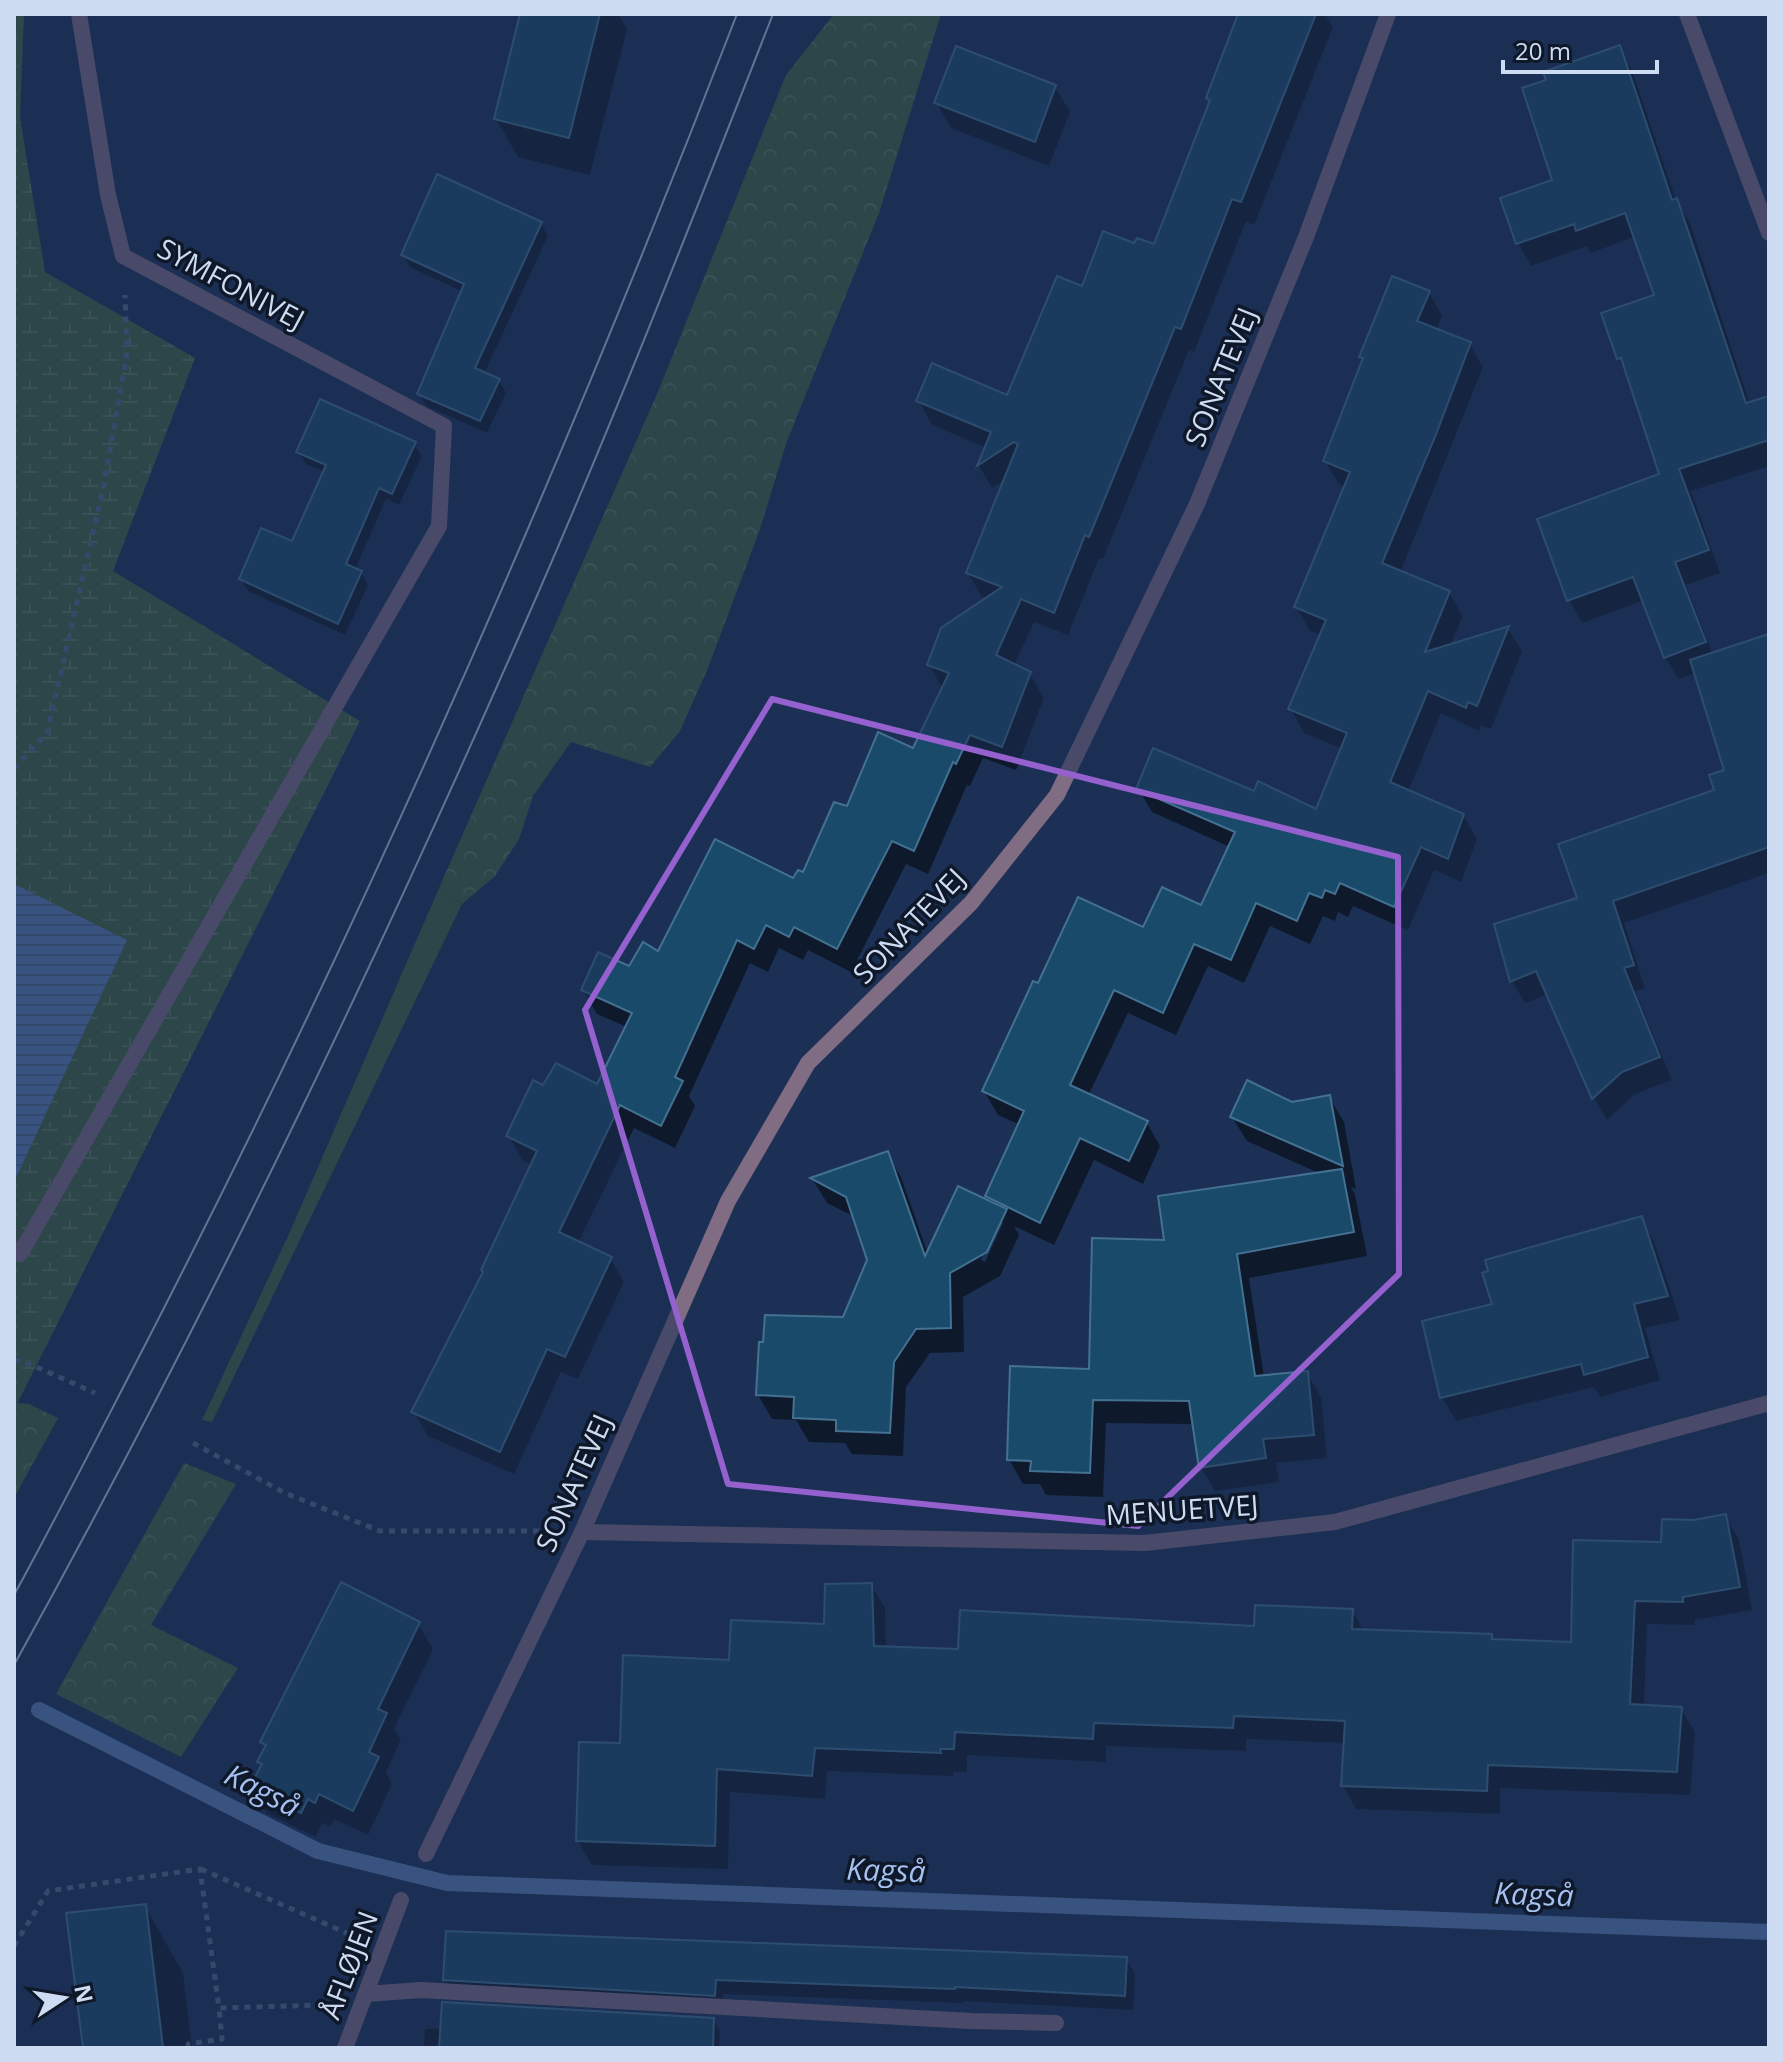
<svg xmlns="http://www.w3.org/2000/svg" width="1783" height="2062" viewBox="0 0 1783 2062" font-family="'Open Sans',sans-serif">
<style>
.grass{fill:#42633d}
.forest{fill:url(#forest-crowns)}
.wetland{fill:url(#wetland-marsh)}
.water{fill:url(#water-rules)}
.shadow{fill:#0007;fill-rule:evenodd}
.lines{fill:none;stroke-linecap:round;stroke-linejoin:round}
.stream{stroke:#5e7eb5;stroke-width:16}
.building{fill:#194a6a;stroke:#447191;stroke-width:2}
.path{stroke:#566989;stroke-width:5;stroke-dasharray:6 6;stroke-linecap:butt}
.lane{stroke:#806c83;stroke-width:16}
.street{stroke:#806c83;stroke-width:16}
.tram{stroke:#b8c7e0;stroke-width:2}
.marked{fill:none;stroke:#9461cf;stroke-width:6;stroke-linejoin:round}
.labels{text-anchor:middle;stroke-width:7;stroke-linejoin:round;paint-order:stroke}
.street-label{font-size:28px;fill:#cedcf3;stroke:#0f1829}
.water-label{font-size:30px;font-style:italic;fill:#a5c1f0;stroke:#0f1829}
</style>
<defs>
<pattern id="forest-crowns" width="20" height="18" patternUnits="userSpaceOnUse" patternTransform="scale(2)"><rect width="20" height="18" fill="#42633d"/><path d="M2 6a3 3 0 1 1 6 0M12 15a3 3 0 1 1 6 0" fill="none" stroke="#5c795a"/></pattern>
<pattern id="wetland-marsh" width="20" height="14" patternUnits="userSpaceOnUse" patternTransform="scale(2)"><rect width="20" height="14" fill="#42633d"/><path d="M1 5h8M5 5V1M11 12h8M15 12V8" fill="none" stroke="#5c795a"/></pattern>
<pattern id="water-rules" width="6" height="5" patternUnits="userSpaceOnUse" patternTransform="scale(2)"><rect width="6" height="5" fill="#5e7eb5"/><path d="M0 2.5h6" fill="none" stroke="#53698f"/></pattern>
</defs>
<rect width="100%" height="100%" fill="#1b3054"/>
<polygon class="grass" points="439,888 462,904 212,1422 202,1420 289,1234"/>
<g class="forest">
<polygon points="834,14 941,14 879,213 787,441 760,529 708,668 680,731 650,767 571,742 533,796 519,839 495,876 462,904 439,888 657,394 786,75"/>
<polygon points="14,1403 29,1404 58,1418 14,1498"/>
<polygon points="184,1463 236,1484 151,1625 238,1668 181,1757 56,1694"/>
</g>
<polygon class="wetland" points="14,14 24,14 20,117 45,272 195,358 113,571 360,721 14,1410"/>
<polygon class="water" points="14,884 127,940 14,1182"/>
<g class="shadow">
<polygon points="522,14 618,14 627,29 590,175 518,157 496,119"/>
<polygon points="1241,14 1325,14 1333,27 1254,225 1246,221 1194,352 1189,350 1103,559 1099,558 1068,635 1034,622 1014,666 1030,674 1044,698 1016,770 983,758 970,786 967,785 928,874 906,864 851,972 808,950 803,960 779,948 768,972 750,963 689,1096 695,1106 675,1148 634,1128 578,1243 610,1258 624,1282 578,1379 561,1372 514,1474 428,1436 414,1412 485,1273 532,1165 522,1160 509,1136 544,1087 598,1087 627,1027 597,1014 583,990 630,969 804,875 848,808 914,750 943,689 929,665 988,599 982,597 968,573 1005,480 992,488 979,466 987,448 932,425 919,401 1008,397 1083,288 1135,246 1155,247 1211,104 1208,98"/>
<polygon points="1619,48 1632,70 1676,200 1690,223 1750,404 1769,398 1769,466 1691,491 1720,573 1686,585 1713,655 1769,636 1769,873 1624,923 1645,988 1635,991 1672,1080 1635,1094 1607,1120 1594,1098 1549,994 1525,1003 1512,981 1579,899 1716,792 1726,771 1696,673 1678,679 1665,657 1642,601 1582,623 1569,600 1540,520 1662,475 1629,377 1619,359 1657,296 1636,236 1591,253 1587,246 1531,266 1518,243 1502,200 1555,181 1548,81"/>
<polygon points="1055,87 1070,112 1049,166 951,128 936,102"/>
<polygon points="541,224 548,236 484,374 499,380 506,393 487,433 426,406 419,393 463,292 410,267 403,255"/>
<path d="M 1429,292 L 1442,316 L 1436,330 L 1469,343 L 1483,367 L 1400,573 L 1449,593 L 1463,616 L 1450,646 L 1508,629 L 1522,651 L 1491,729 L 1481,725 L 1479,731 L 1441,713 L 1408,792 L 1463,815 L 1477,839 L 1461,882 L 1434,870 L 1408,930 L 1353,906 L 1348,917 L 1338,912 L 1335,921 L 1323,916 L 1310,944 L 1270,926 L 1244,983 L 1208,966 L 1176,1035 L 1128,1013 L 1089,1094 L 1147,1123 L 1160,1146 L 1143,1184 L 1094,1160 L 1054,1245 L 1014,1226 L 1019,1235 L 1000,1276 L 963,1297 L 964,1352 L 930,1353 L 906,1387 L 903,1456 L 852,1454 L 845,1443 L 809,1442 L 796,1420 L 772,1419 L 758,1395 L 845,1319 L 870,1260 L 855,1217 L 827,1203 L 813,1180 L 887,1153 L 901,1177 L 928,1254 L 992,1204 L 987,1196 L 1020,1125 L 998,1115 L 984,1091 L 1039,986 L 1144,930 L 1202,908 L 1230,847 L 1152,812 L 1138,788 L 1255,794 L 1317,812 L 1343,749 L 1304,733 L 1291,709 L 1321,635 L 1310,631 L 1296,607 L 1346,487 L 1339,484 L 1325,461 L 1364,361 L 1362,357 ZM 998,1223 L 1003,1223 L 985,1262 L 981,1260 Z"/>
<polygon points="414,444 422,456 399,505 386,499 355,570 361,573 368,585 345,635 248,591 241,579 293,544 325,472 306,464 299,452"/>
<polygon points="1329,1097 1344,1122 1356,1189 1351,1187 1355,1195 1367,1256 1249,1278 1264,1377 1307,1373 1321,1397 1327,1458 1276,1463 1279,1482 1215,1491 1201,1467 1194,1424 1106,1423 1103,1497 1046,1495 1040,1484 1023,1484 1009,1459 1091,1372 1167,1242 1321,1174 1247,1141 1232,1117"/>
<polygon points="1641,1219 1654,1242 1680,1320 1645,1328 1660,1380 1600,1397 1594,1387 1456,1421 1442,1397 1494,1306"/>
<polygon points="1725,1516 1739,1540 1752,1610 1695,1620 1695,1625 1647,1624 1644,1707 1681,1709 1695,1732 1690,1795 1500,1788 1500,1814 1356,1809 1343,1786 1346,1743 1246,1739 1246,1751 1106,1746 1106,1762 967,1755 967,1772 953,1772 953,1776 827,1771 825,1799 730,1792 728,1869 592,1865 578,1841 622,1745 731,1662 826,1626 871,1585 885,1608 886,1648 960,1651 1256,1629 1352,1611 1364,1631 1491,1636 1494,1641 1573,1644 1663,1544 1694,1522"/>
<polygon points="418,1624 433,1649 394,1729 401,1740 386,1772 392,1784 368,1835 334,1819 330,1827 322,1823 316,1837 266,1813 252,1788 262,1767 259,1762 266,1748 262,1742"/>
<polygon points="145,1906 183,1973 192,2048 85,2048"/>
<polygon points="1126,1959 1135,1974 1133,2010 963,2001 963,2003 723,1994 723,2010 454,1994 445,1980"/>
<polygon points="713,2019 720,2032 719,2048 424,2048 425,2029"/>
</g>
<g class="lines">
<polyline class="stream" points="39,1710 318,1851 447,1883 1769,1932"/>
</g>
<g class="building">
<polygon points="520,14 600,14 569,138 494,119"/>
<polygon points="1238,14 1316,14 1241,202 1232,199 1181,329 1175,327 1089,537 1085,535 1054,613 1021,599 996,655 1031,672 1002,747 970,735 956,764 953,762 914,851 892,841 837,949 794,927 789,937 766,925 754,949 737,940 675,1077 683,1081 661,1126 620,1105 559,1232 612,1257 565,1357 547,1349 500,1452 411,1412 483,1272 481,1270 537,1151 506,1136 533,1080 543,1085 556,1063 597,1084 632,1013 581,990 598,952 629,966 643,942 658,951 715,839 793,878 798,870 803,872 834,802 847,806 878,732 913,748 949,673 927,665 941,628 1002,587 966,573 1018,444 1014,442 977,466 991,432 916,401 932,363 1007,395 1057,276 1082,286 1103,231 1134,243 1137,238 1154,244 1210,100 1206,98"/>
<polygon points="1620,45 1672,200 1677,198 1746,403 1769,396 1769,440 1679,469 1709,550 1675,562 1706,642 1664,658 1633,577 1567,601 1537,519 1659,474 1621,358 1617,359 1601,313 1654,295 1625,213 1576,231 1574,224 1516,244 1500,198 1552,180 1522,88 1546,80 1543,72"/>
<polygon points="956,46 1056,85 1035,142 934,103"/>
<polygon points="437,174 542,222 475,368 500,379 480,421 417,394 464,284 401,255"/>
<polygon points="1392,276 1430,291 1417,321 1471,342 1435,437 1382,563 1450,591 1425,652 1509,626 1477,706 1468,702 1466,708 1428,691 1390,782 1464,814 1448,859 1421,847 1394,907 1340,883 1335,894 1325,890 1322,898 1309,893 1297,921 1256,903 1231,960 1194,944 1163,1013 1114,990 1070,1085 1148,1121 1129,1161 1080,1138 1040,1223 985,1196 1024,1111 982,1091 1033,981 1038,983 1078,897 1143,927 1162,887 1201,905 1235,832 1136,789 1153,748 1254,791 1258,781 1316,809 1347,733 1288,709 1326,620 1294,607 1350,472 1323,461 1363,358 1359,357"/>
<polygon points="320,399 416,442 392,494 379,488 346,564 362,571 338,624 239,579 261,528 292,541 326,465 296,452"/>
<polygon points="1769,634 1769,847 1613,901 1634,965 1624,968 1660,1057 1622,1072 1592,1099 1536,971 1510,982 1494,924 1577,898 1558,844 1714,790 1709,775 1724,770 1690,660"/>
<polygon points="1247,1080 1292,1102 1330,1095 1343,1166 1230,1117"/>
<polygon points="888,1151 925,1256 958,1186 1007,1209 987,1252 950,1273 951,1328 916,1329 894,1362 890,1433 836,1431 836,1420 793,1418 794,1397 756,1395 759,1342 763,1342 765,1315 843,1317 867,1260 846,1197 810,1178"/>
<polygon points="1342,1169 1354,1232 1237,1254 1255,1376 1308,1371 1314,1435 1263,1439 1266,1458 1199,1468 1189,1401 1093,1400 1090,1473 1030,1471 1031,1461 1007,1460 1010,1366 1089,1369 1092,1238 1164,1240 1158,1196"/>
<polygon points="1642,1216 1668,1296 1634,1304 1648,1357 1584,1375 1581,1364 1440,1398 1422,1321 1492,1304 1482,1273 1488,1271 1485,1260"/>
<polygon points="1726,1514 1740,1587 1683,1597 1683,1602 1635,1601 1630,1704 1682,1707 1677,1772 1488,1765 1487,1791 1341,1786 1345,1721 1234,1716 1233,1728 1094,1723 1093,1739 955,1732 954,1749 940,1749 941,1753 815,1748 812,1776 717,1769 715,1846 576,1841 579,1742 620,1743 623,1655 729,1660 731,1620 824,1624 825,1584 872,1583 874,1646 958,1649 960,1610 1254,1626 1255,1605 1353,1609 1352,1629 1492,1634 1492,1639 1571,1642 1573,1540 1661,1542 1662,1519 1694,1520"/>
<polygon points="341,1582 420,1622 378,1709 387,1713 369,1752 379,1757 353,1811 319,1794 315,1803 308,1799 301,1813 249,1788 262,1764 257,1762 266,1745 260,1742"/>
<polygon points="146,1904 163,2048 83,2048 66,1913"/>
<polygon points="446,1931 1127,1957 1125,1996 955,1987 955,1989 716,1980 715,1996 443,1980"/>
<polygon points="442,2002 714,2018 713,2048 439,2048"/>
</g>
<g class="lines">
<g class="path">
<polyline points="14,769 47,733 104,485 127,353 125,295"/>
<polyline points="14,1360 23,1361 95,1393"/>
<polyline points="193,1443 285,1493 380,1531 544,1531"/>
<polyline points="201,1869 353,1936"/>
<polyline points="14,1946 48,1891 200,1869 219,2008 323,2005"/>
<polyline points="188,2048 188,2044 222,2039 219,2008"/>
</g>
<g class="lane">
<polyline points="14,1251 20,1254 439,526"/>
<polyline points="366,1994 421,1990 971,2021 1056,2023"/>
</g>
<g class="street">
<polyline points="79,14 108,195 123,256 444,426 439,526"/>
<polyline points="1687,14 1769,233"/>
<polyline points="582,1532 1145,1543 1335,1522 1769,1403"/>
<polyline points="426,1854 582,1532 728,1201 808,1063 971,903 1057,795 1197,504 1306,237 1388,14"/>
<polyline points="345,2048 401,1900"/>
</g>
<g class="tram">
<path d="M 14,1595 C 59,1513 101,1430 144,1347 C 367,914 562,468 737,14"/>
<path d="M 14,1665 C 201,1328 370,976 525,623 C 613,423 693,218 773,14"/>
</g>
</g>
<path d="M0 0H1783V2062H0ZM 772,699 L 1398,857 L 1399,1274 L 1138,1526 L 728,1484 L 585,1010 Z" fill="#1b3054" fill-opacity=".55" fill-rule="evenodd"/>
<path class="marked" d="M 772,699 L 1398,857 L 1399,1274 L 1138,1526 L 728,1484 L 585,1010 Z"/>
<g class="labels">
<g class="street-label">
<text transform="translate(231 284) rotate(28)" y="10">SYMFONIVEJ</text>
<text transform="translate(1221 377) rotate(-68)" y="10">SONATEVEJ</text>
<text transform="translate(909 926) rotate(-46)" y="10">SONATEVEJ</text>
<text transform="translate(574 1483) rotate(-66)" y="10">SONATEVEJ</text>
<text transform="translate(1182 1510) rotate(-4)" y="10">MENUETVEJ</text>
<text transform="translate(349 1965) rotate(-69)" y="10">ÅFLØJEN</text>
</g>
<g class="water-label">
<text transform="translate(262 1791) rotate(27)" y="10">Kagså</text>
<text transform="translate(886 1871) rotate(2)" y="10">Kagså</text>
<text transform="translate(1534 1895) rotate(2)" y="10">Kagså</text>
</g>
</g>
<rect width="1783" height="2062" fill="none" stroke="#cedcf3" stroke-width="32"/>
<g transform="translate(64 1998) rotate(78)" stroke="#0f1829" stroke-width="6" paint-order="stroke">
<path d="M0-6L14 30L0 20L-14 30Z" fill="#cedcf3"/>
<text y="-12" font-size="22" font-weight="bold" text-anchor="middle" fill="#cedcf3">N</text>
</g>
<path d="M1503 60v12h154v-12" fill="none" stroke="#cedcf3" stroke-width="4"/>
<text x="1515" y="60" font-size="24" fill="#cedcf3" stroke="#0f1829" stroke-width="6" paint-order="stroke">20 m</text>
</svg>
